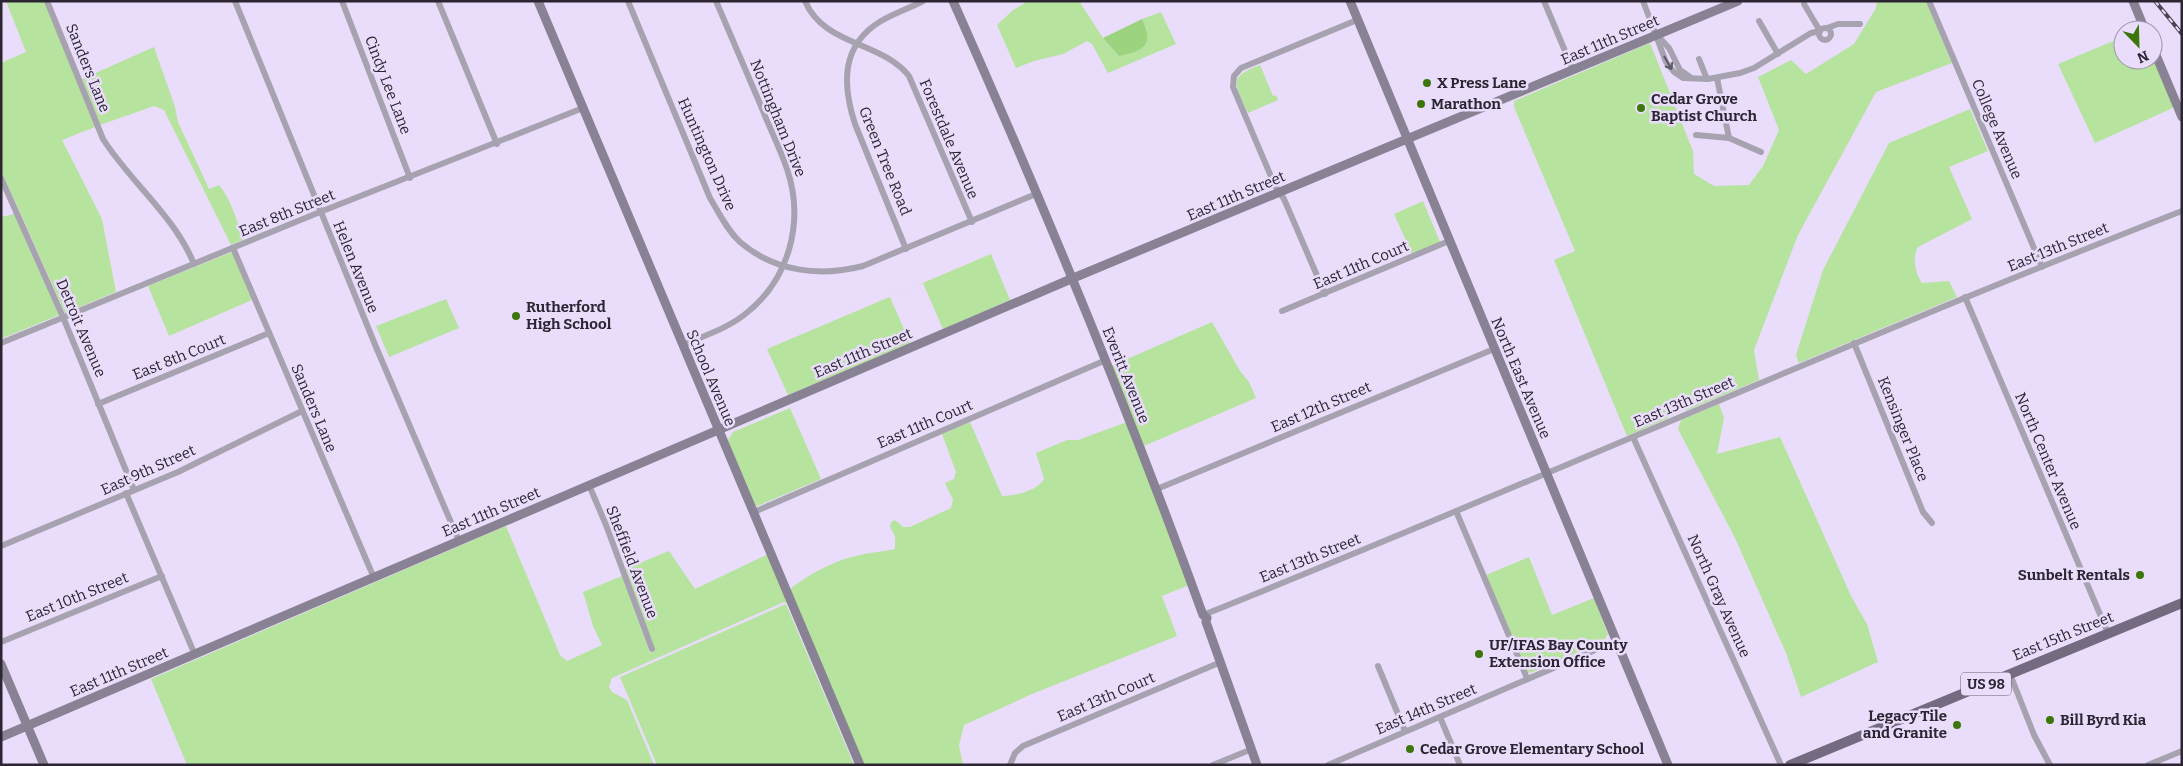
<svg xmlns="http://www.w3.org/2000/svg" width="2183" height="766" viewBox="0 0 2183 766" font-family="Bitter,serif">
<style>
.green{fill:#b6e39d}
.water{fill:#9cd37e}
.lines{fill:none;stroke-linecap:round;stroke-linejoin:round}
.street{stroke:#a7a2af;stroke-width:6}
.secondary{stroke:#898294;stroke-width:9}
.primary{stroke:#746b81;stroke-width:10}
.rail-casing{stroke:#4b4453;stroke-width:4}
.rail{stroke:#eaddfc;stroke-width:2;stroke-dasharray:5.5;stroke-linecap:butt}
.oneway{stroke:#5d5863}
.poi-dot{fill:#3c7608;stroke:#eaddfc;stroke-width:2}
.labels{text-anchor:middle;stroke-width:5;stroke-linejoin:round;paint-order:stroke}
.shield{fill:#eaddfc;stroke:#645d6e;stroke-width:1}
.shield-label{font-size:14px;font-weight:bold;fill:#2b2631}
.street-label{font-size:15px;fill:#2b2631;stroke:#eaddfc}
.poi-label{font-size:15px;font-weight:bold;fill:#2b2631;stroke:#eaddfc;text-anchor:start}
</style>
<rect width="100%" height="100%" fill="#eaddfc"/>
<g class="green">
<polygon points="6,1 45,1 95,127 62,140 102,219 116,292 65,313 1,170 1,63 26,52"/>
<polygon points="1028,1 1079,1 1103,38 1119,56 1147,30 1142,19 1161,12 1176,44 1108,73 1092,44 1087,41 1063,54 1034,61 1016,68 997,25 1013,10"/>
<polygon points="1877,1 1926,1 1952,63 1876,92 1798,235 1754,350 1759,380 1685,411 1687,408 1683,408 1666,419 1627,436 1554,260 1575,251 1514,107 1514,101 1650,43 1693,151 1694,174 1714,186 1749,185 1763,166 1779,130 1758,77 1791,60 1806,74 1854,44 1876,8"/>
<polygon points="2123,37 2123,60 2153,60 2153,58 2175,107 2095,143 2058,64"/>
<path d="M 154,47 L 175,107 L 178,122 L 209,189 L 219,185 C 232,201 237,221 243,240 L 231,245 L 164,110 L 154,106 L 100,125 L 82,79 Z"/>
<path d="M 1260,65 L 1273,96 L 1276,95 L 1278,100 L 1248,113 C 1236,86 1226,77 1260,65 Z"/>
<path d="M 1970,109 L 1988,151 L 1949,167 L 1972,219 L 1918,247 C 1912,258 1915,273 1922,283 L 1949,281 L 1957,297 L 1799,363 L 1796,355 L 1823,270 L 1889,143 Z"/>
<polygon points="1423,201 1440,242 1412,254 1394,214"/>
<polygon points="14,214 59,315 1,339 1,217"/>
<polygon points="232,252 252,300 169,336 148,286"/>
<polygon points="991,254 1010,300 943,329 923,283 890,297 910,343 788,395 767,349"/>
<polygon points="446,299 459,328 389,357 376,326"/>
<polygon points="1212,322 1240,371 1249,382 1256,398 1144,446 1111,366"/>
<polygon points="1719,404 1724,418 1717,454 1780,437 1851,596 1867,624 1878,662 1801,697 1786,653 1735,538 1678,429 1681,420"/>
<polygon points="790,408 821,479 755,507 728,440 733,432"/>
<path d="M 970,422 L 1002,496 C 1015,496 1037,491 1044,479 L 1036,453 L 1067,440 L 1078,440 L 1127,422 L 1189,585 L 1162,596 L 1177,636 L 1032,694 L 964,725 L 959,745 L 963,765 L 863,765 L 790,589 C 809,574 835,560 860,555 C 871,552 883,552 895,549 L 895,536 L 890,527 L 891,522 L 895,520 L 903,527 L 910,527 L 951,508 L 953,500 L 945,483 L 954,479 L 956,472 L 942,434 Z"/>
<polygon points="506,526 560,655 567,661 602,645 593,626 583,592 622,576 650,653 655,651 625,569 669,551 695,589 768,554 788,604 784,602 612,678 609,687 612,692 627,700 654,765 187,765 151,679"/>
<polygon points="1529,557 1552,615 1594,598 1608,634 1602,643 1530,673 1526,671 1486,575"/>
<polygon points="786,604 854,765 657,765 620,677"/>
</g>
<path class="water" d="M 1142,19 C 1155,45 1143,51 1119,56 L 1103,38 Z"/>
<g class="lines">
<g class="street">
<path d="M 47,1 L 103,139 C 131,183 174,215 194,264"/>
<polyline points="235,1 376,347 459,541"/>
<polyline points="342,1 410,178"/>
<polyline points="438,1 497,144"/>
<path d="M 628,1 L 710,198 C 719,213 727,230 740,242 C 775,272 820,277 863,266 L 1036,194"/>
<path d="M 805,1 C 824,46 881,41 909,76 L 972,222"/>
<polyline points="1544,1 1573,70"/>
<polyline points="1643,1 1666,62 1674,72 1683,78 1708,79 1740,73 1754,68 1811,33 1820,31 1804,4"/>
<polyline points="1929,1 2042,267"/>
<polyline points="1759,21 1778,54"/>
<polyline points="1827,28 1838,24 1860,24"/>
<circle cx="1825" cy="34" r="6"/>
<polyline points="1658,36 1669,48 1680,70 1690,77"/>
<polyline points="1699,59 1707,79"/>
<polyline points="1696,135 1729,138 1717,78"/>
<polyline points="1729,138 1761,152"/>
<polyline points="1,178 63,317 134,490"/>
<polyline points="233,248 374,578"/>
<path d="M 906,249 L 855,124 C 842,84 841,45 881,21 C 894,13 910,8 923,1"/>
<polyline points="1325,294 1284,199 1275,186 1233,87 1234,76 1241,68 1357,20"/>
<polyline points="1965,297 2108,633"/>
<polyline points="1282,311 1449,241"/>
<polyline points="1,343 320,212 583,108"/>
<polyline points="1854,343 1923,512 1932,523"/>
<path d="M 683,345 C 703,336 726,329 744,315 C 789,281 805,222 787,169 C 780,148 769,127 761,106 C 746,71 731,36 716,1"/>
<polyline points="98,404 269,333"/>
<polyline points="1633,437 1781,765"/>
<polyline points="589,485 606,525 652,649"/>
<polyline points="1157,489 1494,349"/>
<polyline points="126,493 195,655"/>
<polyline points="1456,511 1527,678"/>
<polyline points="754,512 1106,360"/>
<polyline points="1,546 178,472 302,411"/>
<path d="M 1204,618 L 1203,615 C 1531,484 1853,339 2182,211"/>
<polyline points="1,642 162,576"/>
<polyline points="1378,666 1405,731"/>
<polyline points="2010,674 2034,735 2050,765"/>
<polyline points="1440,717 1460,765"/>
<polyline points="1010,765 1015,753 1023,746 1221,662"/>
<polyline points="1213,765 1252,749"/>
<polyline points="1328,765 1616,641"/>
<polyline points="2148,765 2182,751"/>
</g>
<g class="secondary">
<polyline points="538,1 860,765"/>
<path d="M 953,1 C 1043,203 1128,408 1203,615 L 1207,618 L 1206,622 L 1257,765"/>
<polyline points="1350,1 1668,765"/>
<polyline points="2133,1 2145,30"/>
<polyline points="2153,48 2182,117"/>
<polyline points="1,664 44,765"/>
<polyline points="1,737 1071,279 1738,1"/>
</g>
<polyline class="primary" points="1790,765 2182,603"/>
<defs>
<polyline id="rail" points="2155,1 2182,34"/>
</defs>
<use href="#rail" class="rail-casing"/>
<use href="#rail" class="rail"/>
</g>
<defs><path id="oneway-shaft" d="M-6 0H5M1.5-3L5.5 0L1.5 3" fill="none" stroke-width="1.6" stroke-linecap="round" stroke-linejoin="round" transform="scale(1.25)"/></defs>
<use class="oneway" href="#oneway-shaft" transform="translate(1668 63) rotate(60)"/>
<g class="poi-dot">
<circle cx="1427" cy="83" r="5"/>
<circle cx="1421" cy="104" r="5"/>
<circle cx="1641" cy="108" r="5"/>
<circle cx="516" cy="316" r="5"/>
<circle cx="2140" cy="575" r="5"/>
<circle cx="1479" cy="654" r="5"/>
<circle cx="2050" cy="720" r="5"/>
<circle cx="1957" cy="725" r="5"/>
<circle cx="1410" cy="749" r="5"/>
</g>
<g class="labels">
<rect class="shield" x="1961" y="672.5" width="50" height="23" rx="4"/>
<g class="shield-label">
<text x="1986" y="689">US 98</text>
</g>
<g class="street-label">
<text transform="translate(1610 40) rotate(-23)" y="5">East 11th Street</text>
<text transform="translate(88 68) rotate(68)" y="5">Sanders Lane</text>
<text transform="translate(388 85) rotate(69)" y="5">Cindy Lee Lane</text>
<text transform="translate(778 118) rotate(68)" y="5">Nottingham Drive</text>
<text transform="translate(1997 129) rotate(67)" y="5">College Avenue</text>
<text transform="translate(949 139) rotate(67)" y="5">Forestdale Avenue</text>
<text transform="translate(707 154) rotate(66)" y="5">Huntington Drive</text>
<text transform="translate(885 161) rotate(68)" y="5">Green Tree Road</text>
<text transform="translate(1236 196) rotate(-23)" y="5">East 11th Street</text>
<text transform="translate(287 213) rotate(-22)" y="5">East 8th Street</text>
<text transform="translate(2058 247) rotate(-22)" y="5">East 13th Street</text>
<text transform="translate(1361 265) rotate(-23)" y="5">East 11th Court</text>
<text transform="translate(356 267) rotate(68)" y="5">Helen Avenue</text>
<text transform="translate(81 328) rotate(67)" y="5">Detroit Avenue</text>
<text transform="translate(863 353) rotate(-23)" y="5">East 11th Street</text>
<text transform="translate(179 357) rotate(-22)" y="5">East 8th Court</text>
<text transform="translate(1126 375) rotate(68)" y="5">Everitt Avenue</text>
<text transform="translate(711 378) rotate(67)" y="5">School Avenue</text>
<text transform="translate(1521 378) rotate(67)" y="5">North East Avenue</text>
<text transform="translate(1684 402) rotate(-23)" y="5">East 13th Street</text>
<text transform="translate(1321 407) rotate(-23)" y="5">East 12th Street</text>
<text transform="translate(314 408) rotate(67)" y="5">Sanders Lane</text>
<text transform="translate(925 424) rotate(-23)" y="5">East 11th Court</text>
<text transform="translate(1903 429) rotate(68)" y="5">Kensinger Place</text>
<text transform="translate(2048 461) rotate(67)" y="5">North Center Avenue</text>
<text transform="translate(148 470) rotate(-24)" y="5">East 9th Street</text>
<text transform="translate(491 512) rotate(-23)" y="5">East 11th Street</text>
<text transform="translate(1310 558) rotate(-22)" y="5">East 13th Street</text>
<text transform="translate(632 562) rotate(69)" y="5">Sheffield Avenue</text>
<text transform="translate(1719 596) rotate(66)" y="5">North Gray Avenue</text>
<text transform="translate(77 597) rotate(-22)" y="5">East 10th Street</text>
<text transform="translate(2063 636) rotate(-22)" y="5">East 15th Street</text>
<text transform="translate(119 672) rotate(-23)" y="5">East 11th Street</text>
<text transform="translate(1106 697) rotate(-23)" y="5">East 13th Court</text>
<text transform="translate(1426 709) rotate(-23)" y="5">East 14th Street</text>
</g>
<g class="poi-label">
<text x="1437" y="88">X Press Lane</text>
<text x="1651" y="104">Cedar Grove<tspan x="1651" dy="17">Baptist Church</tspan></text>
<text x="1431" y="109">Marathon</text>
<text x="526" y="312">Rutherford<tspan x="526" dy="17">High School</tspan></text>
<text x="2130" y="580" text-anchor="end">Sunbelt Rentals</text>
<text x="1489" y="650">UF/IFAS Bay County<tspan x="1489" dy="17">Extension Office</tspan></text>
<text x="1947" y="721" text-anchor="end">Legacy Tile<tspan x="1947" dy="17">and Granite</tspan></text>
<text x="2060" y="725">Bill Byrd Kia</text>
<text x="1420" y="754">Cedar Grove Elementary School</text>
</g>
</g>
<rect width="2183" height="766" fill="none" stroke="#2b2631" stroke-width="5"/>
<g transform="translate(2138 45) rotate(157)"><circle r="24" fill="#eaddfc" stroke="#9e94ab"/>
<path d="M0-4L9 19L0 12L-9 19Z" fill="#3c7608"/>
<text y="-8" font-size="14" font-weight="bold" text-anchor="middle" fill="#2b2631">N</text>
</g>
</svg>
